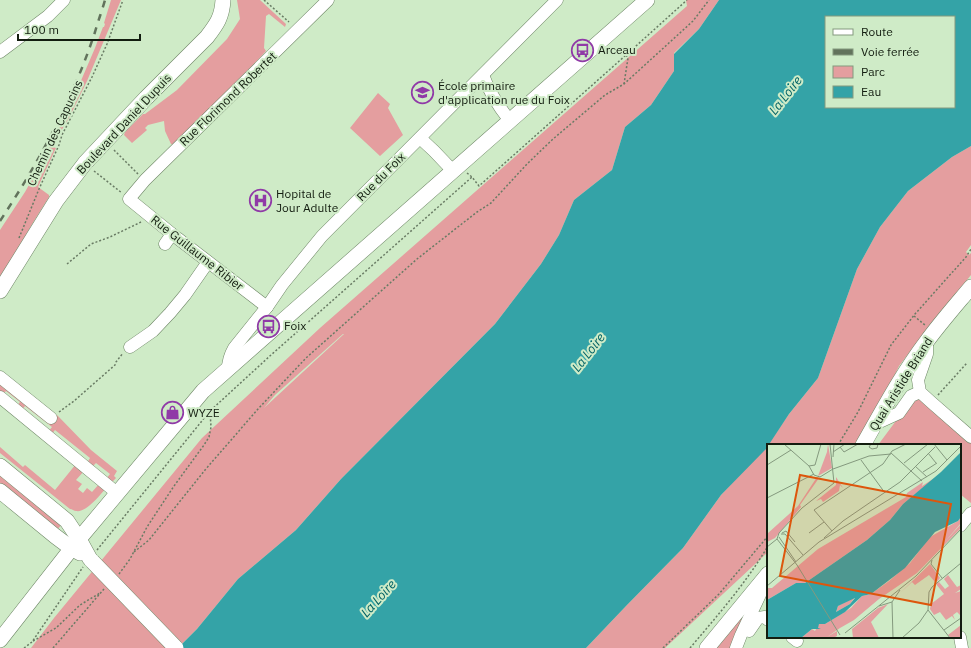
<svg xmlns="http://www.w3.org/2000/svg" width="971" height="648" viewBox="0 0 971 648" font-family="'IBM Plex Sans',sans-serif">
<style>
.green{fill:#e49e9f;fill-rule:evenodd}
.water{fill:#34a3a7;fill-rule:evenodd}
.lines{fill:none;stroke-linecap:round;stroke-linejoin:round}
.minor-casing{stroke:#6e8666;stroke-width:13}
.major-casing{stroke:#6e8666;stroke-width:16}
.path{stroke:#697b64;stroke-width:1.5;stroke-dasharray:2 2;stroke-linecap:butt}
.minor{stroke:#fff;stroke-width:12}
.major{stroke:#fff;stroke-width:15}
.rail{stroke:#62735c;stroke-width:2.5;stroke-dasharray:7 7;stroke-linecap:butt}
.major-bridge-casing{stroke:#6e8666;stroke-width:16;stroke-linecap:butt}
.major-bridge{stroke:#fff;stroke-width:15}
.labels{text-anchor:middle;stroke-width:4;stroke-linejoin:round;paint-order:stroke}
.poi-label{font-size:12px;fill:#131d10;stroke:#cfebc7;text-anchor:start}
.street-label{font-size:12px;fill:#131d10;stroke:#cfebc7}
.water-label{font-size:13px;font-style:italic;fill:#006265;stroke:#cfebc7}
.inset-road{fill:none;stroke:#84997e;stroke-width:1}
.view{fill:#dd560c;fill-opacity:0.15;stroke:#dd560c;stroke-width:2}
.inset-edge{fill:none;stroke:#131d10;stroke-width:2}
</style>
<rect width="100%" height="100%" fill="#cfebc7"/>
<g class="green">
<polygon points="111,0 121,0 87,81 69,118 58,136 53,147 56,148 38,187 49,195 49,197 34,221 0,279 0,230 25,192 44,158 68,111 95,48 103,27 104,27 105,24 104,23"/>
<polygon points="237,0 260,0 286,24 285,27 269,14 266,16 264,48 266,51 238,82 174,145 171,144 165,131 164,121 148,125 145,128 147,130 132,143 124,135 125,132 143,114 145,114 177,90 227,39 240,19"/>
<path d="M 686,0 L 719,0 L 699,29 L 674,53 L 674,71 L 651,105 L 625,127 L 612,170 L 574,200 L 559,235 L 541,264 L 495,324 L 341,479 L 296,530 L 238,579 L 197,629 L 178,648 L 31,648 L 54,618 L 202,438 L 320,328 L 687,6 ZM 343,334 L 344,334 L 264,408 L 275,395 Z"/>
<polygon points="378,93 390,104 388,108 403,135 380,156 350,128"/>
<polygon points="971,146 971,245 966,252 969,255 971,253 971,275 932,323 899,366 889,387 856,445 768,445 789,414 818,378 857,269 880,227 908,191 952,157"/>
<polygon points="0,379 51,420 57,415 91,450 117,471 114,476 116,478 111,483 106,479 110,474 96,463 92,467 87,463 90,458 55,430 51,435 48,432 52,427 25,406 21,411 16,407 20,402 6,391 2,395 0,394"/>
<polygon points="917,396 971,439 971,503 960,494 960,445 878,445 913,398"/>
<polygon points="768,445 768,552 665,648 586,648 626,606 683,548 721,495"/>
<path d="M 0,447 L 23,467 L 25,465 L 55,490 L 76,464 L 84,471 L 76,480 L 82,484 L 78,489 L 83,493 L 87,488 L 92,492 L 100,483 L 106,488 C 100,495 86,513 76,511 C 74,511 72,509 70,509 L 0,453 Z"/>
<polygon points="0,469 63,523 57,530 0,486"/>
<polygon points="749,609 730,648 713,648"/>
</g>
<path class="water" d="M 719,0 L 971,0 L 971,146 L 952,157 L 908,191 L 880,227 L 857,269 L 818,378 L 789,414 L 766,449 L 721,495 L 683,548 L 626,606 L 586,648 L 178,648 L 197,629 L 238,579 L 296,530 L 341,479 L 495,324 L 541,264 L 559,235 L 574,200 L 612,170 L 625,127 L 651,105 L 674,71 L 674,54 L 699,29 ZM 826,17 L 954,17 L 954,107 L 826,107 Z"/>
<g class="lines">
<defs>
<g id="minor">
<polyline points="0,52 48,16 64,0"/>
<path d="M 483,75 C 489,92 499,107 510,121"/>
<polyline points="420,138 434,151 453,171"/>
<polyline points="165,244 172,234"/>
<polyline points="267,307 172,234 129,199 145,180 328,0"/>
<polyline points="927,341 927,354 918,380 920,392 931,402 971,437"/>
<polyline points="130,347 153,331 170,313 185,295 208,262"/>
<path d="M 228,369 C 228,361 230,355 234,348 L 267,307 L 282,285 L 322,236 L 557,0"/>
<polyline points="0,377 51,418"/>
<polyline points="0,397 117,493"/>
<polyline points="875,424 899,413 911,396 920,392"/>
<polyline points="960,526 971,513"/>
<polyline points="749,631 758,618 765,617 768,620"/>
<polyline points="792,637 797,641"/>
<polyline points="960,637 962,648"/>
<polyline points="736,648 741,635 765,584 763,580"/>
</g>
<g id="major">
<path d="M 0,291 L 56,201 L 85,163 L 146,98 L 207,37 C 217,24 222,17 223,0"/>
<path d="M 863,445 C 883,410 902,374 927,341 C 941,322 956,305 971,287"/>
<polyline points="0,466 67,521 79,539 90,559"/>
<polyline points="0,491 55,536 71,548 80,553"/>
<polyline points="0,640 79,539 203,391 647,0"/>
<polyline points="707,648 768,574"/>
</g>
</defs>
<use href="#minor" class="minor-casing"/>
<use href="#major" class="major-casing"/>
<g class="path">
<polyline points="264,0 289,22"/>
<polyline points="624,84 628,58 626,55"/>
<polyline points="114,150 138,174"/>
<polyline points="94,171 122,193"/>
<polyline points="467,173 472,177 479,186 626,55 687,0"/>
<polyline points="19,238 39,189 59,145 62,135 92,77 107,44 123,0"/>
<polyline points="67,264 91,244 110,237 141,222"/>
<polyline points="914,316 925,325"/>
<polyline points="938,395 967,363"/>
<polyline points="59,412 74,401 115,365 116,362 123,353"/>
<polyline points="838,445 858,412 891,345 915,314 966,257 971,249"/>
<polyline points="97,550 210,411 271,355 472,177"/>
<polyline points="134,552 149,540 205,470 258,409 306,358 417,259 477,212 491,203 527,164 553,139 605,95 624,84 693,21 709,0"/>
<polyline points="119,574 130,559 147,527 174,486 204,445 209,437 211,427 210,411"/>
<polyline points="33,641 56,628 80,605 100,593"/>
<polyline points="24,648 32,642 83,567"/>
<polyline points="53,648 104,589"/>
<polyline points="663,648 719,594 768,536"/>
<path d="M 690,648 C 718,615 746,583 768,546"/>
</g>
<use href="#minor" class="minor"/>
<use href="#major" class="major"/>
<path class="rail" d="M 0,221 C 39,162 73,99 95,32 C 98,21 102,11 105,0"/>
<defs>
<polyline id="major-bridge" points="92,561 176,648"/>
</defs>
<use href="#major-bridge" class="major-bridge-casing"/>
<use href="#major-bridge" class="major-bridge"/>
</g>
<defs>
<symbol id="bus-ring" viewBox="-11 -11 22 22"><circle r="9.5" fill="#cfebc7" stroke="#903aa7" stroke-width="1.5"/><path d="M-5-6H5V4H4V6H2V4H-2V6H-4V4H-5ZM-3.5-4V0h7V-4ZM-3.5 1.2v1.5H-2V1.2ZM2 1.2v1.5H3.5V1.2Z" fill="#903aa7"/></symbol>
<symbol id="school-ring" viewBox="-11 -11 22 22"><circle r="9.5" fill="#cfebc7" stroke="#903aa7" stroke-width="1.5"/><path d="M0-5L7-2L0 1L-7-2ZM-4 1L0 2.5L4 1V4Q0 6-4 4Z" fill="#903aa7"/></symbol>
<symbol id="hospital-ring" viewBox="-11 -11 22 22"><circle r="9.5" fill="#cfebc7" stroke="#903aa7" stroke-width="1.5"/><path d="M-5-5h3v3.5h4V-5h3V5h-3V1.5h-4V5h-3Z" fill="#903aa7"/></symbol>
<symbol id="shop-ring" viewBox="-11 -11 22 22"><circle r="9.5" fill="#cfebc7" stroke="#903aa7" stroke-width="1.5"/><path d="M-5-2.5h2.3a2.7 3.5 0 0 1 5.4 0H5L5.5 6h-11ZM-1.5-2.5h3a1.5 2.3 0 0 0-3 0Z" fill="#903aa7"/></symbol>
</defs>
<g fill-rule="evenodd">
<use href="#bus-ring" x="570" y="38" width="25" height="25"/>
<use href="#school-ring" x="410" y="80" width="25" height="25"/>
<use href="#hospital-ring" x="248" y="188" width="25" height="25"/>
<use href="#bus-ring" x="256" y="314" width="25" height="25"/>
<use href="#shop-ring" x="160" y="400" width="25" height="25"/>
</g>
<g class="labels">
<g class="poi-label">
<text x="598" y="54">Arceau</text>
<text x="438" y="90">École primaire<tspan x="438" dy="14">d'application rue du Foix</tspan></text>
<text x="276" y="198">Hopital de<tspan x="276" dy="14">Jour Adulte</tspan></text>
<text x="284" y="330">Foix</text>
<text x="188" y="417">WYZE</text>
</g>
<g class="street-label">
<text transform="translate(228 99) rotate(-44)" y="4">Rue Florimond Robertet</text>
<text transform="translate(124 124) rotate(-47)" y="4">Boulevard Daniel Dupuis</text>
<text transform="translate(55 133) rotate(-65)" y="4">Chemin des Capucins</text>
<text transform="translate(381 177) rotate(-45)" y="4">Rue du Foix</text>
<text transform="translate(197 253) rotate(38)" y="4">Rue Guillaume Ribier</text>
<text transform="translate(901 384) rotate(-58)" y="4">Quai Aristide Briand</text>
</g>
<g class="water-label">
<text transform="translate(785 95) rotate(-52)" y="5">La Loire</text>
<text transform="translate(588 352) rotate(-52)" y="5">La Loire</text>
<text transform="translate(378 598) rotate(-48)" y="5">La Loire</text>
</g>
</g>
<g transform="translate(767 444)">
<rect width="194" height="194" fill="#cfebc7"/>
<path d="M 61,0 L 65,24 L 51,32 L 60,8 ZM 50,33 L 52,34 L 33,61 L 34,63 L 8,94 L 0,98 L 0,90 L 31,62 ZM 69,33 L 76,44 L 73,41 L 72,47 L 56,58 L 54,55 L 49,57 L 69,41 ZM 169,33 L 136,60 L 123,76 L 100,96 L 38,139 L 29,139 L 0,156 L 0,144 L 5,144 L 51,105 L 139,53 L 140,49 L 156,38 L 155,42 ZM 194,73 L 194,79 L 176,100 L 194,80 L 194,84 L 150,129 L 112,155 L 87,176 L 73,184 L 60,193 L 70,187 L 70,192 L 66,194 L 34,194 L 45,185 L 48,187 L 52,180 L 58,180 L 84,164 L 95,152 L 104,150 L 122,137 L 143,119 L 163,93 L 191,77 ZM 163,120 L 173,134 L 169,139 L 162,131 L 148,141 L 145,138 L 133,149 ZM 181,131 L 190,143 L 194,141 L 194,145 L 188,149 L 194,147 L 194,172 L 190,168 L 186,171 L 188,176 L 185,172 L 179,176 L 173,168 L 167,171 L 163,165 L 164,160 L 177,150 L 169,140 L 172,138 L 178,145 L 182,142 L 177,135 ZM 88,153 L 83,160 L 69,168 L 71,162 ZM 121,160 L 104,178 L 112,194 L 86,194 L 85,185 L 111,164 ZM 194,181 L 194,193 L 184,194 L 181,191 Z" fill="#e49e9f"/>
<path d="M 194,8 L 194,73 L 191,77 L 168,88 L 138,124 L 104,150 L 95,152 L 78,168 L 58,180 L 52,180 L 51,184 L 54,185 L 45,185 L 34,194 L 0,194 L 0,156 L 29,139 L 38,139 L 100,96 L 123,76 L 136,60 L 174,28 ZM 88,154 L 83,160 L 69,168 L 71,162 Z" fill="#34a3a7" fill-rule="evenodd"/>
<path class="inset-road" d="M 17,0 L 42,22 L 47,31 L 53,33 L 66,25M 63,0 L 67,39 L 35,64 L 12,89 L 10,95 L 30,121 L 73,191M 104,0 L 102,3 L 105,5 L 110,4 L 111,0M 167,0 L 180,16M 73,3 L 77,8 L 91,0M 66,8 L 78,0M 124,9 L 155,37M 161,9 L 169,19M 66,13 L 67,0M 94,16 L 118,49M 137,19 L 161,0M 0,21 L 24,6M 42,22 L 48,21 L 54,0M 148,22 L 160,33M 66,25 L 102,12 L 124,10M 156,28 L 170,19M 0,54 L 47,30M 65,87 L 47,66 L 116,20 L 125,7 L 139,0M 15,89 L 19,87 L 28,98M 42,89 L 57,78M 14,90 L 18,90 L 36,111M 12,93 L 29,118M 57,94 L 76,77 L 133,38 L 168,3M 0,103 L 10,95M 165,116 L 164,120 L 175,134M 0,142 L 52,98 L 169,27 L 194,2M 125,158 L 126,194M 112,162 L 125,158 L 133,146M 161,166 L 183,194M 177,186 L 194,174M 78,189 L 149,132 L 194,85M 135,194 L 152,179 L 161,166 L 162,148 L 165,143 L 194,119"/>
<path class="view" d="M 33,31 L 184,60 L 164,161 L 13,132 Z"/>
<rect width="194" height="194" class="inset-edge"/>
</g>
<rect x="825" y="16" width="130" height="92" fill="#cfebc7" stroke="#84997e"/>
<rect x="833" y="29" width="20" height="6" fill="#ffffff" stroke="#84997e"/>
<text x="861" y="36" font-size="12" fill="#131d10">Route</text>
<rect x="833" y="49" width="20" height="6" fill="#62735c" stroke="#84997e"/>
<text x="861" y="56" font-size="12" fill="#131d10">Voie ferrée</text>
<rect x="833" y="66" width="20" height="12" fill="#e49e9f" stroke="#84997e"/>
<text x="861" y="76" font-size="12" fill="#131d10">Parc</text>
<rect x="833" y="86" width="20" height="12" fill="#34a3a7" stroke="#84997e"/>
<text x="861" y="96" font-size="12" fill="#131d10">Eau</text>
<path d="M18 34v6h122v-6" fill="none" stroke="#131d10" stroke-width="2"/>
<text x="24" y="34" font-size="12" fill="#131d10" stroke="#cfebc7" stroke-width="3" paint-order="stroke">100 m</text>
</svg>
